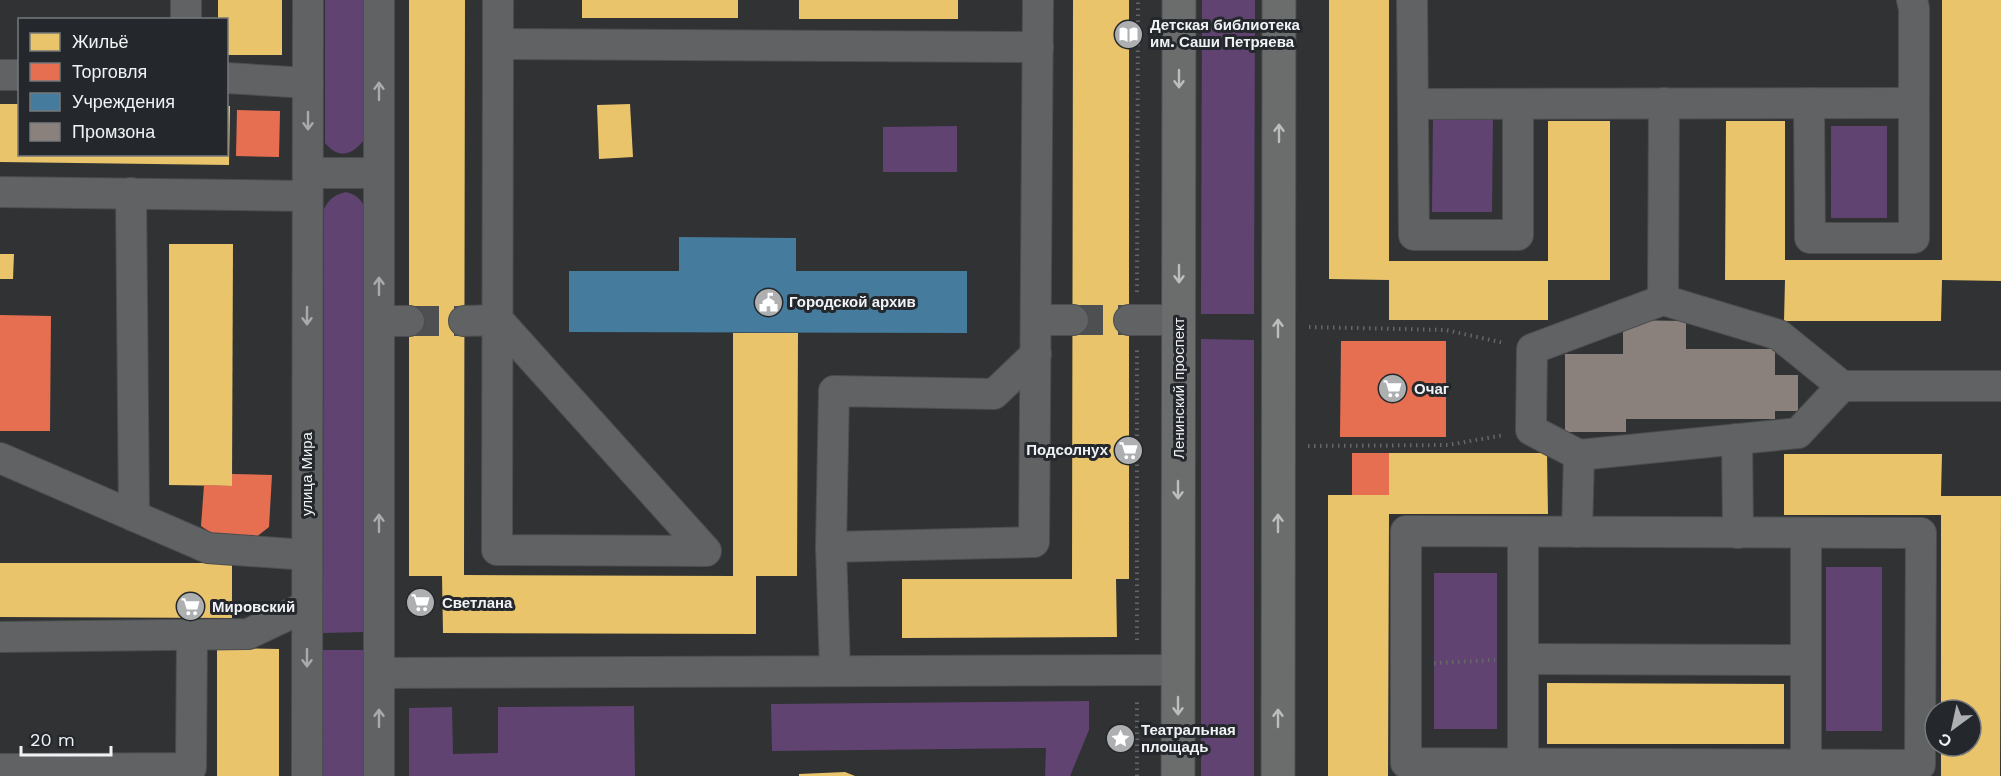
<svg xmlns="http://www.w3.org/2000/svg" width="2001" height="776" viewBox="0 0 2001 776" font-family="'Work Sans',sans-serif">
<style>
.green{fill:#614371}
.homes{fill:#e9c46a}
.shops{fill:#e76f51}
.public{fill:#457b9d}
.industry{fill:#8a817c}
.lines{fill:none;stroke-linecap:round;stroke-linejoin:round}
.minor-tunnel{stroke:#4d4f51;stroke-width:30;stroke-dasharray:30 15;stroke-linecap:butt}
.minor-casing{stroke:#4c4d4e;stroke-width:32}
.major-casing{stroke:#4c4d4e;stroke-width:35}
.path{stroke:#666768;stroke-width:4;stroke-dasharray:1.5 4.5;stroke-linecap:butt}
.minor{stroke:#616264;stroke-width:30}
.major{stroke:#6b6d6d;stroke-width:33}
.oneway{stroke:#bbbdbf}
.oneway2{stroke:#a8aaac}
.labels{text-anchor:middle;stroke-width:6;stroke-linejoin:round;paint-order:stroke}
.poi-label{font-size:15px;font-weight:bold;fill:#f0f2f5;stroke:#24282c;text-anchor:start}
.street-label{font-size:15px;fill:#f0f2f5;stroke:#24282c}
</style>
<rect width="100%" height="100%" fill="#303234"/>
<g class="green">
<path d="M 325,0 L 368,0 L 367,136 C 355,153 341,162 325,143 Z"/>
<polygon points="1202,0 1255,0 1254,314 1201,314"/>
<polygon points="1433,114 1493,114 1492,212 1432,212"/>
<polygon points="957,126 957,172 883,172 883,127"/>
<rect x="1831" y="126" width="56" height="92"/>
<path d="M 346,192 C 357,195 361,199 366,210 L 366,632 L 323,633 L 324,209 C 329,199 334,195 346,192 Z"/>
<polygon points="1201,339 1254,340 1254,776 1201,776"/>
<rect x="1826" y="567" width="56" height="164"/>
<rect x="1434" y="573" width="63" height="156"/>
<polygon points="323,650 366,650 365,776 323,776"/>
<polygon points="1089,701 1089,730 1070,776 1045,776 1046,748 772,751 771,704"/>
<polygon points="634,706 635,776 409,776 409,708 452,707 453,754 498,753 498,707"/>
</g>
<g class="homes">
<polygon points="218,0 282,0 282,55 226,55 226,20 218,20"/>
<polygon points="409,0 465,0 464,575 733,576 733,333 798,333 797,576 756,576 756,634 443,633 442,576 409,576"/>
<rect x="582" y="0" width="156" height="18"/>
<rect x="799" y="0" width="159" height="19"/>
<polygon points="1073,0 1129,0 1129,579 1116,579 1117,637 902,638 902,579 1072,579"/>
<polygon points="1329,0 1389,0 1389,261 1548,261 1548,121 1610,121 1610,280 1548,280 1548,320 1389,320 1389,280 1329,279"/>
<polygon points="1942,0 2001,0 2001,281 1942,280 1941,321 1784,321 1785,280 1725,280 1726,121 1785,121 1785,260 1942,260"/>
<polygon points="0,104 20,104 20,154 226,154 226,106 230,106 229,165 0,162"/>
<polygon points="630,104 633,157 599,159 597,105"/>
<polygon points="169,244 233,244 232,486 169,485"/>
<polygon points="0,254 14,254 13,279 0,279"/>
<polygon points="1389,453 1547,453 1548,514 1389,514 1388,776 1328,776 1328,495 1389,495"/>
<polygon points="1784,454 1942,454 1941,496 2001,496 2000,776 1941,776 1941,746 1971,746 1971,710 1941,710 1941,515 1784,515"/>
<polygon points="0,563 232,563 232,618 0,617"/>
<polygon points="217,648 279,649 279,776 217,776"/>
<polygon points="1547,683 1784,684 1784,744 1547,744"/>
<polygon points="845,772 855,776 799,776 799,774"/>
</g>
<g class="shops">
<polygon points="237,110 280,111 279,157 236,156"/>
<polygon points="0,315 51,316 50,431 0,431"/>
<polygon points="1341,341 1446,341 1446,437 1340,437"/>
<rect x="1352" y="453" width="37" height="42"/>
<polygon points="232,474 272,475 269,527 255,538 216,536 201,526 204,485 232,486"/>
</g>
<polygon class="public" points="679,237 796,238 796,271 967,271 967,333 569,332 569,271 679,271"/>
<polygon class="industry" points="1623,320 1686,321 1686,349 1775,349 1775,375 1798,375 1798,411 1775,411 1775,419 1626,419 1626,432 1565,432 1565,354 1623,354"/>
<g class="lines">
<g class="minor-tunnel">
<polyline points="1073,320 1129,320"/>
<polyline points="409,321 464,321"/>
</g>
<defs>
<g id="minor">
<polyline points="186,0 186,20"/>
<polyline points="1412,0 1414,235 1518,235 1518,104"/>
<polyline points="498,44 1038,47"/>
<polyline points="0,75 20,75"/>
<polyline points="226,78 308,83"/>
<polyline points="1809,103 1810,238 1914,238 1914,8 1912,0"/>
<polyline points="1413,104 1914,103"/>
<polyline points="308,173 379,173"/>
<polyline points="0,192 307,196"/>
<polyline points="131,193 134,516"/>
<polyline points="1663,300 1664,103"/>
<polyline points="1036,320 1073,320"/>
<polyline points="1129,320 1179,320"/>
<polyline points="379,321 409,321"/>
<polyline points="464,321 498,320 706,551 497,550 498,44 498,0"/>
<polyline points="1842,386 1798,433 1579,455 1531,430 1532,349 1663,300 1779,335 1842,386 2001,386"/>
<polyline points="1737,439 1738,533"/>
<polyline points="0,458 208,548 307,555"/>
<polygon points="1406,531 1921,533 1920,765 1406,763"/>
<polyline points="1523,532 1523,763"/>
<polyline points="1577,532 1579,455"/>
<polyline points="1806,533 1806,764"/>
<polyline points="831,547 1034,542 1038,0"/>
<polyline points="0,637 248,634 307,606"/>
<polyline points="1523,659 1806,660"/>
<polyline points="835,671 831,547 834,391 994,394 1036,354"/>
<polyline points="379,673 1178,670"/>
<polyline points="0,769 191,768 192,634"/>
<polyline points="307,776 308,0"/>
<polyline points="379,776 379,0"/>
</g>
<g id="major">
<polyline points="1178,776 1179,0"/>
<polyline points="1278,776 1279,0"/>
</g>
</defs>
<use href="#minor" class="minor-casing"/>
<use href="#major" class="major-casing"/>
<g class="path">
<polyline points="1137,292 1138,0"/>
<polyline points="1309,327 1446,330 1504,343"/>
<polyline points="1308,446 1448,445 1504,435"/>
<polyline points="1137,640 1137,348"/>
<polyline points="1434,663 1495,660"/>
<polyline points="1137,776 1137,699"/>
</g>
<use href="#minor" class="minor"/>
<use href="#major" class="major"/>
</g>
<defs><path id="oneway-shaft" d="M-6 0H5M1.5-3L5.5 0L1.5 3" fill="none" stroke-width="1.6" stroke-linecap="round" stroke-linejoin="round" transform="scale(1.5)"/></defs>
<g class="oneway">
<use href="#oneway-shaft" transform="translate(1179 79) rotate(90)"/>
<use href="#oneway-shaft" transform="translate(1279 133) rotate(-90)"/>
<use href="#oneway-shaft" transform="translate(1179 274) rotate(90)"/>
<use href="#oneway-shaft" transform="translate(1278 328) rotate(-90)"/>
<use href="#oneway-shaft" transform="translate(1178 490) rotate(90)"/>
<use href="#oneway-shaft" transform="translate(1278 523) rotate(-90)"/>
<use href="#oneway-shaft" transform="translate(1178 706) rotate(90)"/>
<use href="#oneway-shaft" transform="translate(1278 718) rotate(-90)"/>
</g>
<g class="oneway2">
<use href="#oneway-shaft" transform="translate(379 91) rotate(-90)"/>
<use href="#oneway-shaft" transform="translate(308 121) rotate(90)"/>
<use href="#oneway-shaft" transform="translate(379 286) rotate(-90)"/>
<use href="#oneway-shaft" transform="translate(307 316) rotate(90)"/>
<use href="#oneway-shaft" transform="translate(379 523) rotate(-90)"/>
<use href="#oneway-shaft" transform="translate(307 658) rotate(90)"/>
<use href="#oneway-shaft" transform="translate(379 718) rotate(-90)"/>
</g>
<defs>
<symbol id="library-disc" viewBox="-11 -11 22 22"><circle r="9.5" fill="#adafb1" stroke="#24282c"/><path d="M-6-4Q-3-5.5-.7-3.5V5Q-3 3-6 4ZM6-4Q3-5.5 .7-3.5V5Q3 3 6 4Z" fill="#fff"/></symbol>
<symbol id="civic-disc" viewBox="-11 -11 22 22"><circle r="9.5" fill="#adafb1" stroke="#24282c"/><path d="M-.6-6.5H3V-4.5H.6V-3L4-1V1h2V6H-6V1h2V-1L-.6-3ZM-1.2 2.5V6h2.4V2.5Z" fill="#fff"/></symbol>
<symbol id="supermarket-disc" viewBox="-11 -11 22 22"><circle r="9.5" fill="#adafb1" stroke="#24282c"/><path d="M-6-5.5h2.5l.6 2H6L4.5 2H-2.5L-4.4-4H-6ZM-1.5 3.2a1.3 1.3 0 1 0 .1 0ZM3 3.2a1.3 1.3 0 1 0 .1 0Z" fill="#fff"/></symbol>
<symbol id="sight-disc" viewBox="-11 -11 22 22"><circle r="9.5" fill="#adafb1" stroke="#24282c"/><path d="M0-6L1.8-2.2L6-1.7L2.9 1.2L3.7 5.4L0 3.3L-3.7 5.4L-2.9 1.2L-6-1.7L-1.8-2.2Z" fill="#fff"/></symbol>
</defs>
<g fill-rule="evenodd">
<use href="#library-disc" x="1112" y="18" width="33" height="33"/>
<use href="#civic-disc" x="752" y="286" width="33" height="33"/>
<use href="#supermarket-disc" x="1376" y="372" width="33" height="33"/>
<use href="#supermarket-disc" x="1112" y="434" width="33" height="33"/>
<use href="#supermarket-disc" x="404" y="586" width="33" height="33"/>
<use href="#supermarket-disc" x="174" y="590" width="33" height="33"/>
<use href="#sight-disc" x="1104" y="722" width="33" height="33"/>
</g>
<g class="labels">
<g class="poi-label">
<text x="1150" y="30">Детская библиотека<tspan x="1150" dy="17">им. Саши Петряева</tspan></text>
<text x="789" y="307">Городской архив</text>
<text x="1414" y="394">Очаг</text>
<text x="1108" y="455" text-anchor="end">Подсолнух</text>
<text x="442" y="608">Светлана</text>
<text x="212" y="612">Мировский</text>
<text x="1141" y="735">Театральная<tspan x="1141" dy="17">площадь</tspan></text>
</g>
<g class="street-label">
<text transform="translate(1179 388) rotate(-90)" y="5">Ленинский проспект</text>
<text transform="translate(307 474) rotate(-90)" y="5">улица Мира</text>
</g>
</g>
<rect x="18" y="18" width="210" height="138" fill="#24282c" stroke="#76797c" stroke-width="1.5"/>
<rect x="30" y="33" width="30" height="18" fill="#e9c46a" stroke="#76797c" stroke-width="1.5"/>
<text x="72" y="48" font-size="18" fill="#f0f2f5">Жильё</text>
<rect x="30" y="63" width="30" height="18" fill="#e76f51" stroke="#76797c" stroke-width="1.5"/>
<text x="72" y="78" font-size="18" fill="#f0f2f5">Торговля</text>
<rect x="30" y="93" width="30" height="18" fill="#457b9d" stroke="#76797c" stroke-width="1.5"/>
<text x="72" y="108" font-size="18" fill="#f0f2f5">Учреждения</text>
<rect x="30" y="123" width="30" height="18" fill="#8a817c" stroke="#76797c" stroke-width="1.5"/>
<text x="72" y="138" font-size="18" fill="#f0f2f5">Промзона</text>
<g transform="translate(1953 728) rotate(213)"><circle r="28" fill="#24282c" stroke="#76797c" stroke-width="1.5"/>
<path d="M0-4.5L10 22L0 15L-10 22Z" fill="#adafb1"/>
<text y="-9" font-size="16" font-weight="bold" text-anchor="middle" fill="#f0f2f5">С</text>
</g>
<path d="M21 746v9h90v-9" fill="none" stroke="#f0f2f5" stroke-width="3"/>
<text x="30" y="746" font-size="18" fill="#f0f2f5" stroke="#24282c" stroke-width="4.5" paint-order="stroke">20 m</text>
</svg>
